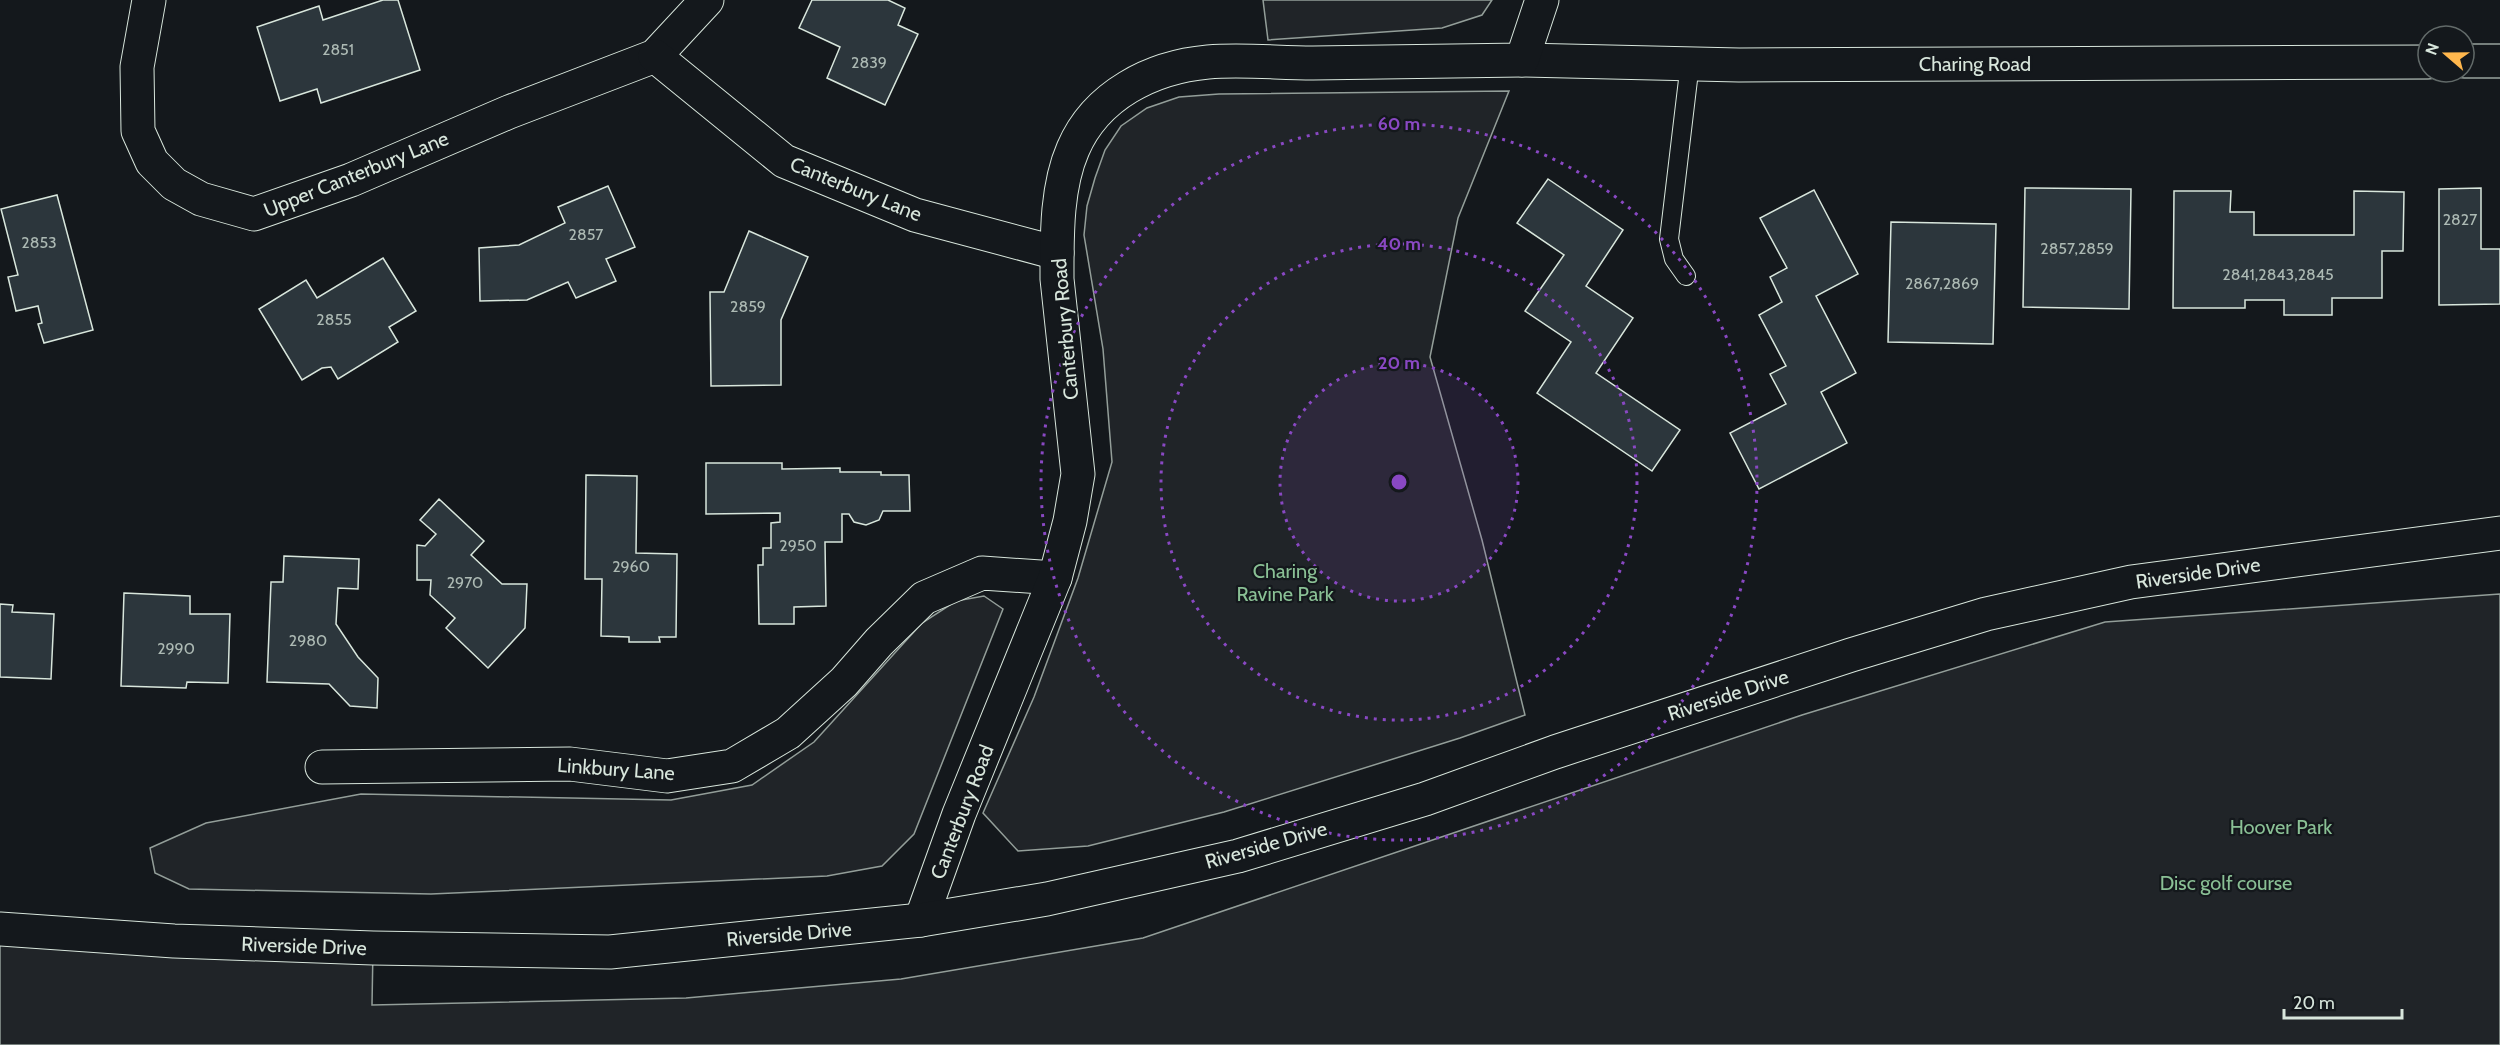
<svg xmlns="http://www.w3.org/2000/svg" width="2500" height="1045" viewBox="0 0 2500 1045" font-family="Cabin,sans-serif">
<style>
.green{fill:#202428;stroke:#939e99;stroke-width:1.5}
.building{fill:#2c363c;stroke:#d8e6dc;stroke-width:1.5}
.lines{fill:none;stroke-linecap:round;stroke-linejoin:round}
.lane-casing{stroke:#d8e6dc;stroke-width:20}
.street-casing{stroke:#d8e6dc;stroke-width:35}
.secondary-casing{stroke:#d8e6dc;stroke-width:35}
.primary-casing{stroke:#d8e6dc;stroke-width:35}
.lane{stroke:#14181c;stroke-width:18}
.street{stroke:#14181c;stroke-width:33}
.secondary{stroke:#14181c;stroke-width:33}
.primary{stroke:#14181c;stroke-width:33}
.ring{fill:none;stroke:#8948c3;stroke-width:3;stroke-dasharray:3 6}
.labels{text-anchor:middle;stroke-width:4.5;stroke-linejoin:round;paint-order:stroke}
.number-label{font-size:16px;fill:#adbab4}
.street-label{font-size:20px;fill:#d8e6dc;stroke:#14181c}
.park-label{font-size:20px;fill:#8ac095;stroke:#14181c}
.centre{fill:#8948c3;stroke:#14181c;stroke-width:3}
.ring-label{font-size:18px;text-anchor:middle;font-weight:bold;fill:#8948c3;stroke:#14181c;stroke-width:4.5;stroke-linejoin:round;paint-order:stroke}
</style>
<rect width="100%" height="100%" fill="#14181c"/>
<g class="green">
<polygon points="1263,0 1492,0 1482,15 1442,28 1268,40"/>
<polygon points="1509,91 1458,218 1430,357 1482,540 1525,715 1460,738 1224,812 1088,846 1018,851 983,813 1034,697 1078,578 1112,462 1103,349 1084,235 1087,206 1095,178 1105,150 1121,126 1147,108 1179,97 1219,94"/>
<polygon points="2500,594 2500,1045 0,1045 0,929 373,948 372,1005 686,998 901,979 1143,938 1802,715 2105,622"/>
<polygon points="984,596 1003,609 914,834 882,866 827,876 431,894 189,889 155,873 150,848 206,823 361,794 671,800 752,785 814,742 922,623 956,601"/>
</g>
<g class="building">
<polygon points="383,0 398,0 420,70 321,103 317,89 280,101 257,27 319,6 323,20"/>
<polygon points="812,0 888,0 905,8 898,25 918,34 885,105 827,78 840,47 799,28"/>
<polygon points="1548,179 1623,230 1586,286 1633,318 1596,373 1680,430 1652,471 1537,393 1571,342 1525,311 1564,255 1517,223"/>
<polygon points="608,186 635,247 606,259 616,281 576,298 568,282 527,300 480,301 479,248 519,245 565,223 558,207"/>
<polygon points="2025,188 2131,189 2129,309 2023,307"/>
<polygon points="2481,188 2481,249 2500,249 2500,304 2439,305 2439,189"/>
<polygon points="1814,190 1858,274 1816,296 1856,373 1821,392 1847,443 1759,489 1730,433 1786,404 1770,374 1786,366 1759,315 1782,302 1770,277 1787,268 1760,218"/>
<polygon points="2174,191 2231,191 2230,212 2254,212 2254,235 2354,235 2354,191 2404,192 2403,251 2382,251 2382,298 2332,298 2332,315 2284,315 2284,300 2245,300 2245,308 2173,308"/>
<polygon points="57,195 93,330 44,343 38,324 42,323 38,306 16,311 8,277 18,275 1,209"/>
<polygon points="1891,222 1996,224 1993,344 1888,342"/>
<polygon points="749,231 808,257 781,320 781,385 711,386 710,292 724,292"/>
<polygon points="383,258 416,311 389,327 398,342 338,379 331,367 322,368 302,380 259,309 306,280 317,298"/>
<polygon points="706,463 782,463 782,469 840,468 840,472 881,472 881,475 909,475 910,511 883,511 879,520 866,525 854,522 849,514 842,514 842,542 825,542 826,606 794,607 794,624 759,624 758,565 763,565 763,548 771,548 771,523 780,522 780,513 706,514"/>
<polygon points="586,475 637,476 636,553 677,554 676,637 659,637 660,642 629,642 629,637 601,636 602,579 585,579"/>
<polygon points="439,499 484,541 471,555 502,584 527,584 525,628 488,668 446,628 455,618 430,595 431,580 417,580 417,545 425,546 436,534 420,520"/>
<polygon points="284,556 359,559 358,589 338,588 336,624 358,657 378,678 377,708 350,706 329,684 267,682 271,582 283,582"/>
<polygon points="124,593 190,596 190,614 230,614 228,683 187,682 186,688 121,686"/>
<polygon points="0,604 13,605 12,612 54,614 51,679 0,677"/>
</g>
<g class="lines">
<defs>
<polyline id="lane" points="1686,276 1674,259 1669,239 1690,63"/>
<g id="street">
<polyline points="149,0 137,67 138,131 152,162 174,184 201,199 254,214 351,180 509,112 655,56 707,0"/>
<polyline points="655,56 784,161 915,215 1057,253"/>
<polyline points="1522,60 1739,65 2428,62"/>
<polyline points="2464,61 2500,61"/>
<polyline points="322,767 570,764 667,776 732,766 788,733 844,682 879,642 924,598 982,573 1055,578"/>
</g>
<path id="secondary" d="M 921,920 L 959,814 L 1055,578 L 1070,521 L 1078,474 L 1057,279 C 1057,237 1056,188 1073,149 C 1096,95 1152,67 1208,62 C 1242,59 1278,63 1313,63 C 1382,62 1452,61 1522,60 L 1542,0"/>
<polyline id="primary" points="0,929 174,941 373,948 610,952 921,920 1047,899 1238,856 1425,799 1555,752 1851,655 1986,614 2131,582 2500,533"/>
</defs>
<use href="#lane" class="lane-casing"/>
<use href="#street" class="street-casing"/>
<use href="#secondary" class="secondary-casing"/>
<use href="#primary" class="primary-casing"/>
<use href="#lane" class="lane"/>
<use href="#street" class="street"/>
<use href="#secondary" class="secondary"/>
<use href="#primary" class="primary"/>
</g>
<circle cx="1399" cy="482" r="119" fill="#8948c3" fill-opacity=".12"/>
<g class="ring">
<circle cx="1399" cy="482" r="119"/>
<circle cx="1399" cy="482" r="238"/>
<circle cx="1399" cy="482" r="358"/>
</g>
<g class="labels">
<g class="number-label">
<text x="338" y="55">2851</text>
<text x="869" y="68">2839</text>
<text x="2460" y="225">2827</text>
<text x="586" y="240">2857</text>
<text x="39" y="248">2853</text>
<text x="2077" y="254">2857,2859</text>
<text x="2278" y="280">2841,2843,2845</text>
<text x="1942" y="289">2867,2869</text>
<text x="748" y="312">2859</text>
<text x="334" y="325">2855</text>
<text x="798" y="551">2950</text>
<text x="631" y="572">2960</text>
<text x="465" y="588">2970</text>
<text x="308" y="646">2980</text>
<text x="176" y="654">2990</text>
</g>
<g class="street-label">
<text x="1975" y="71">Charing Road</text>
<text transform="translate(356 174) rotate(-22)" y="7">Upper Canterbury Lane</text>
<text transform="translate(856 189) rotate(22)" y="7">Canterbury Lane</text>
<text transform="translate(1065 329) rotate(-95)" y="7">Canterbury Road</text>
<text transform="translate(2198 573) rotate(-8)" y="7">Riverside Drive</text>
<text transform="translate(1728 695) rotate(-18)" y="7">Riverside Drive</text>
<text transform="translate(616 769) rotate(4)" y="7">Linkbury Lane</text>
<text transform="translate(962 812) rotate(-69)" y="7">Canterbury Road</text>
<text transform="translate(1266 845) rotate(-16)" y="7">Riverside Drive</text>
<text transform="translate(789 934) rotate(-5)" y="7">Riverside Drive</text>
<text transform="translate(304 946) rotate(2)" y="7">Riverside Drive</text>
</g>
<g class="park-label">
<text x="1285" y="578">Charing<tspan x="1285" dy="23">Ravine Park</tspan></text>
<text x="2281" y="834">Hoover Park</text>
<text x="2226" y="890">Disc golf course</text>
</g>
</g>
<circle cx="1399" cy="482" r="9" class="centre"/>
<g class="ring-label">
<text x="1399" y="130">60 m</text>
<text x="1399" y="250">40 m</text>
<text x="1399" y="369">20 m</text>
</g>
<g transform="translate(2446 54) rotate(290)"><circle r="28" fill="#14181c" stroke="#626a69" stroke-width="1.5"/>
<path d="M0-4.5L10 22L0 15L-10 22Z" fill="#ffb74d"/>
<text y="-9" font-size="16" font-weight="bold" text-anchor="middle" fill="#d8e6dc">N</text>
</g>
<path d="M2284 1009v9h118v-9" fill="none" stroke="#d8e6dc" stroke-width="3"/>
<text x="2293" y="1009" font-size="18" fill="#d8e6dc" stroke="#14181c" stroke-width="4.5" paint-order="stroke">20 m</text>
</svg>
